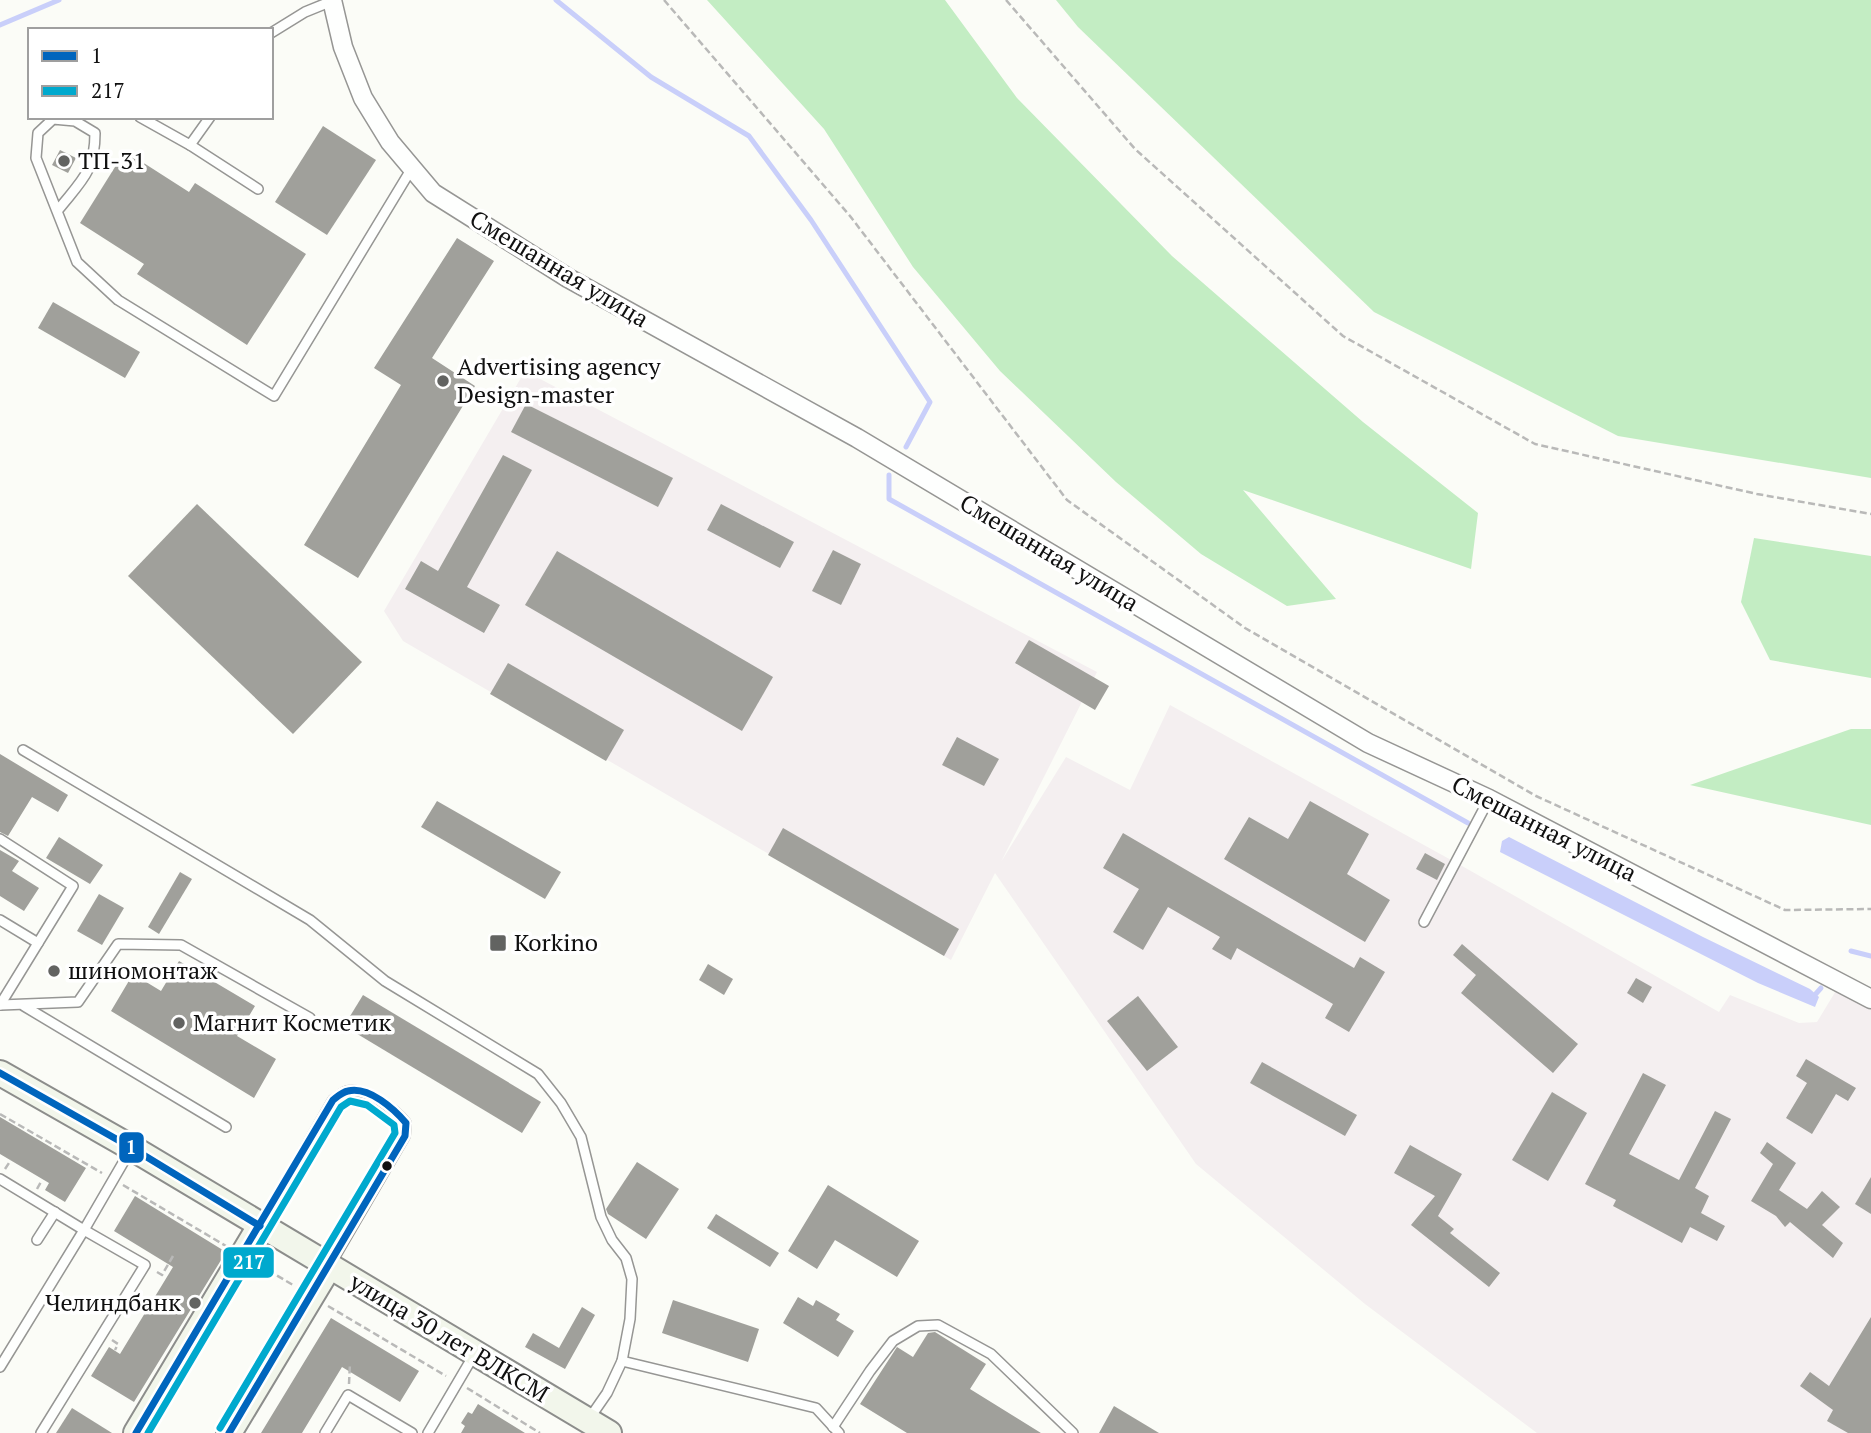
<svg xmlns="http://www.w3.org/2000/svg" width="1871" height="1433" viewBox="0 0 1871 1433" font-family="'PT Serif',serif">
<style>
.industrial{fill:#f4eff0}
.forest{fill:#c3edc3}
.water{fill:#c9cffa}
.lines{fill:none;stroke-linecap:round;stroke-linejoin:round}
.stream{stroke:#c9cffa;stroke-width:5}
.building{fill:#a0a09b}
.lane-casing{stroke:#969694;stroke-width:12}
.street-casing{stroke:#969694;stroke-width:21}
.secondary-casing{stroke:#8c8d8b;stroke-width:28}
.path{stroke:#b9b9b8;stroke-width:2.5;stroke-dasharray:7 3.5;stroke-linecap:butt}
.lane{stroke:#fefffe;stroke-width:9}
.street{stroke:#fefffe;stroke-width:18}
.secondary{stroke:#f2f6eb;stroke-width:24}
.bus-1-casing{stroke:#fff;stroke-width:12}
.bus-2-casing{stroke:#fff;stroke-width:12}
.bus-1{stroke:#0065bd;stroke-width:7}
.bus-2{stroke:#00a9ce;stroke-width:7}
.poi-dot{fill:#626361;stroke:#fff;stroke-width:2.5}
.bus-dot{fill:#101010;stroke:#fff;stroke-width:2.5}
.labels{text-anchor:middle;stroke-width:7;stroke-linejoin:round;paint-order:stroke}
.poi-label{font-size:24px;fill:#101010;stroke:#fff;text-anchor:start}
.street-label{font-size:24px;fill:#101010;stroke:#fff}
.line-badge{stroke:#fff;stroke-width:2.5}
.badge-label{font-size:19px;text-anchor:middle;font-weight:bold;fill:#fff}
</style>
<rect width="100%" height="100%" fill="#fbfcf7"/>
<polygon class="industrial" points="525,371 1097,672 1001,862 1066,757 1130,790 1170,705 1462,866 1719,1012 1730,995 1799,1023 1817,1022 1837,989 1871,1008 1871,1433 1537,1433 1365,1304 1196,1164 995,873 951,960 403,641 384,611"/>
<g class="forest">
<polygon points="707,0 945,0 1017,98 1172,256 1363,422 1478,513 1471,569 1243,490 1336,599 1287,606 1201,554 1116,482 1000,371 913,267 824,129"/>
<polygon points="1056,0 1871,0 1871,478 1618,436 1374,312 1078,27"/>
<polygon points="1754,538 1871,556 1871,678 1770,660 1741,602"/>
<polygon points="1851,729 1871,729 1871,825 1690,785"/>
</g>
<polygon class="water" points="1509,837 1703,937 1810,989 1819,997 1815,1007 1758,983 1500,852 1502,841"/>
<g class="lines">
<g class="stream">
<polyline points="556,0 651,77 749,136 811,220 930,402 906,447"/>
<polyline points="0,25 59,0"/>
<polyline points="889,475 889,499 1468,823"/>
<polyline points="1851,951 1871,956"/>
<polyline points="1813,997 1821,988"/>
</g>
</g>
<g class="building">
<polygon points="323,126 376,160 327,235 275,202"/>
<polygon points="60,150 76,158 68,173 52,165"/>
<polygon points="125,151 189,192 195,183 306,254 247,345 137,274 144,264 80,223"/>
<polygon points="457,238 494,261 432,358 475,386 358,578 304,545 401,385 374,368"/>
<polygon points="53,302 140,352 125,378 38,328"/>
<polygon points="526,404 673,478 658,507 511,432"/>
<polygon points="503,455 532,470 467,587 500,605 484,633 405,589 421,561 438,571"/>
<polygon points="197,504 362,662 293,734 128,576"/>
<polygon points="721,504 794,542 780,568 707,530"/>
<polygon points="833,550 861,564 841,605 812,591"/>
<polygon points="557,551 773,677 742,731 525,605"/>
<polygon points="1029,640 1109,686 1095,710 1015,663"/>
<polygon points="508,663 624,730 606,761 490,694"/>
<polygon points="957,737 999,759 984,786 942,765"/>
<polygon points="0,754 68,795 58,812 32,797 8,836 0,832"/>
<polygon points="437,801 561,872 545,899 421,827"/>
<polygon points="1310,801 1369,834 1347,874 1390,900 1365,942 1224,859 1249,817 1288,839"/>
<polygon points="783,828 959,929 944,956 768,855"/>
<polygon points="1123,833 1354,968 1360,957 1385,972 1349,1032 1325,1018 1333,1004 1237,948 1231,960 1212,949 1220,937 1168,907 1143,950 1113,932 1139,889 1103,868"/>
<polygon points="59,837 103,865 90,884 46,858"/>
<polygon points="0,850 19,861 12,871 39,888 24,911 0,896"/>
<polygon points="1425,853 1445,864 1437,880 1416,869"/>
<polygon points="180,872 192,879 159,934 148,927"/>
<polygon points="99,894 124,908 102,945 77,931"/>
<polygon points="1462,944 1578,1044 1553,1073 1461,993 1476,975 1453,955"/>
<polygon points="179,961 255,1006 237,1036 276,1059 254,1098 111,1011 133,974 161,991"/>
<polygon points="708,964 733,979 724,995 699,980"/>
<polygon points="1636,978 1652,987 1643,1003 1627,993"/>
<polygon points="363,995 541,1102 522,1133 344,1026"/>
<polygon points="1138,996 1178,1047 1147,1071 1107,1021"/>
<polygon points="1806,1059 1856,1088 1848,1101 1836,1094 1812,1134 1786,1118 1807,1083 1796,1076"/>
<polygon points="1262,1062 1357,1115 1345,1136 1250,1083"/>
<polygon points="1643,1073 1666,1085 1629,1154 1679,1180 1715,1111 1731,1119 1695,1188 1709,1196 1701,1213 1725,1226 1717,1241 1690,1227 1682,1243 1613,1206 1616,1200 1585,1184"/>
<polygon points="1552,1092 1587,1113 1548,1181 1512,1160"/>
<polygon points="0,1117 86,1168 65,1202 45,1190 49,1183 0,1154"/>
<polygon points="1767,1142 1796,1163 1779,1190 1807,1209 1822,1191 1840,1207 1822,1225 1843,1243 1833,1258 1790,1222 1785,1227 1776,1216 1751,1201 1773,1164 1760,1153"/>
<polygon points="1410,1145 1462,1174 1438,1216 1454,1229 1450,1233 1500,1273 1489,1287 1411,1225 1435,1196 1394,1173"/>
<polygon points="637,1162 679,1189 646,1239 608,1214 606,1209"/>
<polygon points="1871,1177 1871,1214 1855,1204"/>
<polygon points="828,1185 919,1241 897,1277 835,1240 817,1269 788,1251"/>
<polygon points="135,1196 226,1252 134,1402 91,1376 109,1347 120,1354 173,1267 114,1231"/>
<polygon points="716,1214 779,1253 770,1267 707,1228"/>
<polygon points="798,1297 813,1306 816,1300 840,1314 836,1320 854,1331 838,1357 783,1323"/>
<polygon points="673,1300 759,1329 748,1362 662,1333"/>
<polygon points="582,1307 595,1315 565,1369 525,1347 533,1333 559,1348"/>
<polygon points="1871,1317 1871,1433 1848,1433 1827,1421 1833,1410 1800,1386 1810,1372 1829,1386"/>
<polygon points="331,1318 419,1371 400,1402 342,1367 302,1433 261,1433"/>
<polygon points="935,1332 986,1364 970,1389 1041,1433 907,1433 860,1404 897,1347 913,1357 928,1333"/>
<polygon points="478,1404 525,1433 461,1433 465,1426 461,1423 468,1412 472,1414"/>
<polygon points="1114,1406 1159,1433 1099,1433"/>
<polygon points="72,1408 112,1433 56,1433"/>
</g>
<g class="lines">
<defs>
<g id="lane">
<polyline points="271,33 305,12 332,1"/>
<polyline points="140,117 190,145 210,117"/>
<polyline points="190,145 258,189"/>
<path d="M 58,210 C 81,181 95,172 95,133 L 75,121 L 53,119 L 38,133 L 36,158 L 77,262 L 118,300 L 274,396 L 412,168"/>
<polyline points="23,750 310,920 385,981 538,1074 561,1103 581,1137 601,1217 612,1240 626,1258 632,1279 630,1319 622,1361 607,1393 589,1419"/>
<polyline points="0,839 73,886 0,1005"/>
<polyline points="0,920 38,943"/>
<polyline points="1424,922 1489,799"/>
<polyline points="1,1005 78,1002 118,944 181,945 310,1018"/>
<polyline points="24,1006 226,1127"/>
<polyline points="0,1179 84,1230 131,1149"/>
<path d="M 261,1224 L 333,1100 C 338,1097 343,1092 348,1091 C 366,1087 396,1110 406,1123 L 405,1136 L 330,1265"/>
<polyline points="37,1240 55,1212"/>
<polyline points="622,1361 816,1408 839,1433"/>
<polyline points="0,1367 84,1230 145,1265 41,1433"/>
<polyline points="833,1427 870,1371 893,1341 918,1326 938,1325 991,1354 1073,1433"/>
<polyline points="325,1433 348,1395 412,1433"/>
<polyline points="428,1433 475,1353"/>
</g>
<polyline id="street" points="332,0 343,47 363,98 390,142 433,193 568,278 857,438 1368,743 1489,799 1871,999"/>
<g id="secondary">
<polyline points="0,1073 132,1148 609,1433"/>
<polyline points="136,1433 260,1226"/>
<polyline points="229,1433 329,1267"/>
</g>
</defs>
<use href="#lane" class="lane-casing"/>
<use href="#street" class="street-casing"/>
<use href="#secondary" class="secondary-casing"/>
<g class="path">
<polyline points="664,0 850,216 1067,500 1245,628 1536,796 1785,910 1871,909"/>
<polyline points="1006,0 1135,149 1343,336 1535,444 1757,494 1871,514"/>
<polyline points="0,1114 102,1173"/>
<polyline points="5,1169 11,1160"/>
<polyline points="123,1185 226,1246"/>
<polyline points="37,1189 42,1180"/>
<polyline points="259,1265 293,1285"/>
<polyline points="157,1272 162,1275 173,1256"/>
<polyline points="133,1304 146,1312"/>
<polyline points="328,1306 446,1376"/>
<polyline points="112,1340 118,1344 115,1350"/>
<polyline points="349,1384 350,1363"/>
<polyline points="467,1388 540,1433"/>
</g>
<use href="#lane" class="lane"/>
<use href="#street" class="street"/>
<use href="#secondary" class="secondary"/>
<defs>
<g id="bus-1">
<polyline points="0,1073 132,1148 260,1226"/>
<path d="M 136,1433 L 333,1100 C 337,1097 342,1092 348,1091 C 369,1086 394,1109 406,1123 L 405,1136 L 229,1433"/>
</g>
<polyline id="bus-2" points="148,1433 341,1107 350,1101 367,1105 394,1125 395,1133 220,1428"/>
</defs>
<use href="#bus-1" class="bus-1-casing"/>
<use href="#bus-2" class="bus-2-casing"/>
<use href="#bus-1" class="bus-1"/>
<use href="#bus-2" class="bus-2"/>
</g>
<g class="poi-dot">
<circle cx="64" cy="161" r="7"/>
<circle cx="443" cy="381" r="7"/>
<rect x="489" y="934" width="18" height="18" rx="3.5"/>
<circle cx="54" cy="971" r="7"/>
<circle cx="179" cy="1023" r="7"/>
<circle cx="195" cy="1303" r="7"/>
</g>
<circle class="bus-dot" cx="387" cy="1166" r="6"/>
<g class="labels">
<g class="poi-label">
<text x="78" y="169">ТП-31</text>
<text x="457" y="375">Advertising agency<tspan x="457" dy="28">Design-master</tspan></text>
<text x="514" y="951">Korkino</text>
<text x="68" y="979">шиномонтаж</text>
<text x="193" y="1031">Магнит Косметик</text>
<text x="181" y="1311" text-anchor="end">Челиндбанк</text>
</g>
<g class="street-label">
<text transform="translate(559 269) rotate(31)" y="8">Смешанная улица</text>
<text transform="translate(1049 553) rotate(31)" y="8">Смешанная улица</text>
<text transform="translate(1544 829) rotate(27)" y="8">Смешанная улица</text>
<text transform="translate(449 1338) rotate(31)" y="8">улица 30 лет ВЛКСМ</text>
</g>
</g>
<g class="line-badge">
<rect x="118" y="1131" width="27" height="33" rx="7" fill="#0065bd"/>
<rect x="222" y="1246" width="53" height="33" rx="7" fill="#00a9ce"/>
</g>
<g class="badge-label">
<text x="131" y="1154">1</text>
<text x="249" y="1269">217</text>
</g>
<rect x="28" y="28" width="245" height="91" fill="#ffffff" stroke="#9f9f9f" stroke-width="2"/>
<rect x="42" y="51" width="35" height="10" fill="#0065bd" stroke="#9f9f9f" stroke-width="2"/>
<text x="91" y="63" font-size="21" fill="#101010">1</text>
<rect x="42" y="86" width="35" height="10" fill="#00a9ce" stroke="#9f9f9f" stroke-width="2"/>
<text x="91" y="98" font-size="21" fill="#101010">217</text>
</svg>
